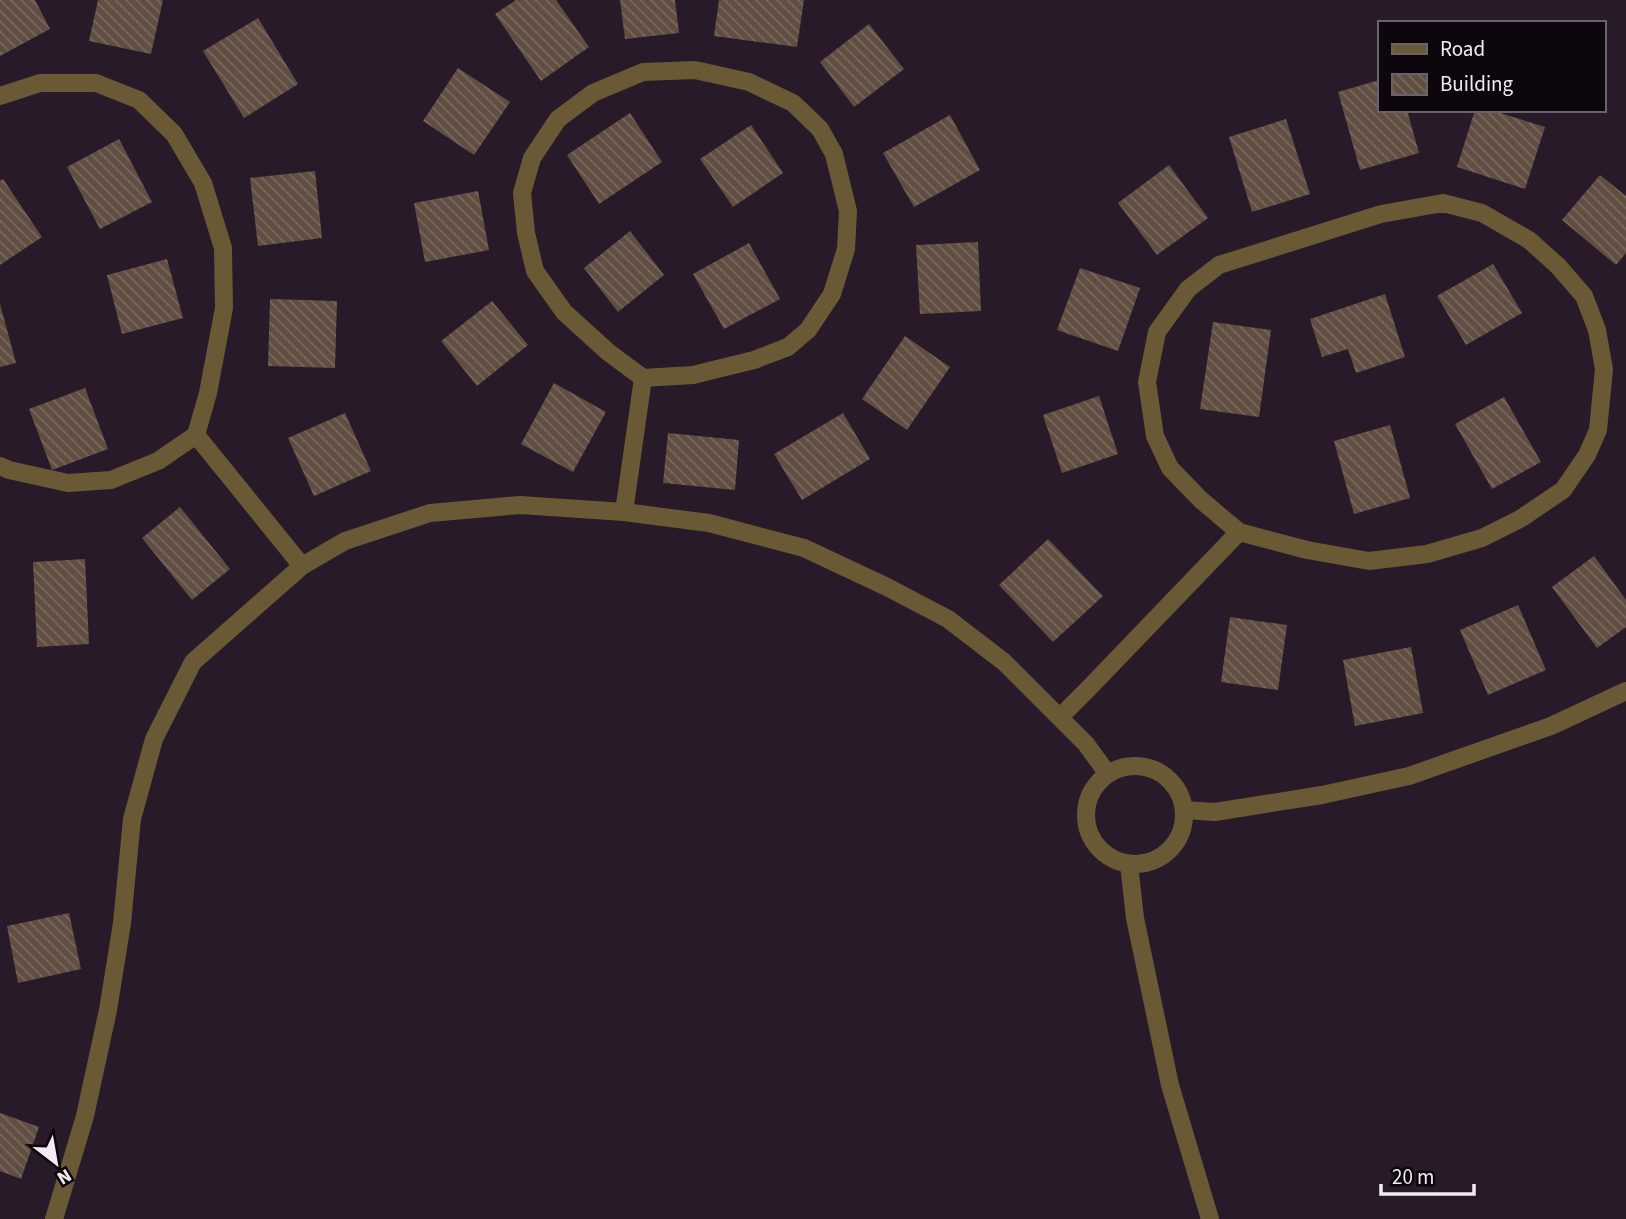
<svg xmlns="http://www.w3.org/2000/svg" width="1626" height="1219" viewBox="0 0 1626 1219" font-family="'Source Sans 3',sans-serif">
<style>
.building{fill:url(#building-back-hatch)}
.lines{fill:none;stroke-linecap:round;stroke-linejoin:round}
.minor{stroke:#695a35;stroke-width:18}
</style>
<defs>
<pattern id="building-back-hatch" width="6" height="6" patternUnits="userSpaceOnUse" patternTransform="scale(1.75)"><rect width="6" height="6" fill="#614e42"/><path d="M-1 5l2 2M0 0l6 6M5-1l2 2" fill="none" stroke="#78685e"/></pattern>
</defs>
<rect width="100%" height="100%" fill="#281a28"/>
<g class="building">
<polygon points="0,0 35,0 50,29 0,56"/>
<polygon points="98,0 163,0 151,54 89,41"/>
<polygon points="516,0 556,0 589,47 541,81 495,14"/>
<polygon points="620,0 675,0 679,33 625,39"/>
<polygon points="719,0 804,0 797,47 714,36"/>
<polygon points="258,18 298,84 244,118 203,51"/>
<polygon points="869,24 904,69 854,107 820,62"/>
<polygon points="458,68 510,102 474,155 423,121"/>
<polygon points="1379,80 1379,110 1407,110 1419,153 1360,170 1338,92"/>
<polygon points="1475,110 1491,110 1545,127 1525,189 1457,167"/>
<polygon points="630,113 662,162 599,204 567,155"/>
<polygon points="950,115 980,170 914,207 883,153"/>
<polygon points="1286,119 1310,194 1252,212 1229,137"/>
<polygon points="751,125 783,173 733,207 700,159"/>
<polygon points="119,139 152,202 100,229 67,167"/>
<polygon points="1169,165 1208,218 1157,255 1118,203"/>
<polygon points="315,171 322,238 258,246 250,178"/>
<polygon points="1600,175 1626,196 1626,253 1616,265 1562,220"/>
<polygon points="3,179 42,237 0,265 0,181"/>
<polygon points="478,191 489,250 425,262 414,203"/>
<polygon points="630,231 664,275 618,312 584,268"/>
<polygon points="978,242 981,311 920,314 916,245"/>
<polygon points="749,243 780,299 724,329 693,274"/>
<polygon points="167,259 183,318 122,334 107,275"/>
<polygon points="1493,264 1522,313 1466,345 1437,296"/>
<polygon points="1080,268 1140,288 1118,351 1057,330"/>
<polygon points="1385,294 1405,357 1356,373 1348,349 1322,357 1310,319"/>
<polygon points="270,299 337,301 335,368 268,366"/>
<polygon points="492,301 528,345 477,386 441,341"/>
<polygon points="0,304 16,363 0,367"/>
<polygon points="1213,322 1271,330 1259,417 1200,409"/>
<polygon points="905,336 950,367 907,430 862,399"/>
<polygon points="554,383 606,412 573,472 521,444"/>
<polygon points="85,388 108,449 52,470 29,409"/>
<polygon points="1099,396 1118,454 1062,473 1043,415"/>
<polygon points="1504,397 1541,462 1492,489 1455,424"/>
<polygon points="345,413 371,471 314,496 288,438"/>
<polygon points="843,413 870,459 802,500 774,454"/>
<polygon points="1390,425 1410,498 1354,514 1334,441"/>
<polygon points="668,433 739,440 735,490 663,483"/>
<polygon points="180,507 230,569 192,600 142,538"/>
<polygon points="1048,539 1103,596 1053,642 999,585"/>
<polygon points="1594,556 1626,600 1626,627 1597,648 1552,587"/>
<polygon points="85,559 89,644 37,647 33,562"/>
<polygon points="1518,605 1546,670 1488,695 1460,630"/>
<polygon points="1230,617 1287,625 1278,690 1221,682"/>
<polygon points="1411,647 1423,713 1355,726 1343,660"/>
<polygon points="69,913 81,969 18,983 7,926"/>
<polygon points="0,1113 39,1127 21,1179 0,1171"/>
</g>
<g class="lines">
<g class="minor">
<polygon points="695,70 749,82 793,103 820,129 834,154 848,211 846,249 832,294 808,330 788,347 754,360 693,375 643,378 608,352 564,312 535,271 526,233 522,193 532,158 558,119 593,93 643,72"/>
<polyline points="0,96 40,83 96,83 139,100 174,134 203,183 223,248 224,308 208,393 196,435 158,461 111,480 68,483 9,470 0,466"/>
<polygon points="1443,203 1482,213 1529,240 1558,266 1584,296 1597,330 1604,369 1598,430 1587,455 1563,490 1520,519 1482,538 1427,554 1369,561 1307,550 1239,532 1201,500 1170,468 1155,436 1147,382 1157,332 1188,289 1219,265 1381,214"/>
<polyline points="196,435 302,566"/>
<polyline points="624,512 643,378"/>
<polyline points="1060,717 1089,688 1239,532"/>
<circle cx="1135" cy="815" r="49"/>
<polyline points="1184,810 1215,812 1322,795 1409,776 1551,726 1626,691"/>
<polyline points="1129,864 1135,918 1170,1085 1210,1219"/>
<polyline points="54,1219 85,1116 108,1010 122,923 132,819 154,739 193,662 302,566 345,541 430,513 520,505 624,512 709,523 804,548 887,587 948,619 1004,662 1086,744 1107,773"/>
</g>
</g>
<rect x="1378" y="21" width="228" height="91" fill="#0d070d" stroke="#696269" stroke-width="2"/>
<rect x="1392" y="44" width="35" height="10" fill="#695a35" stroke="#696269" stroke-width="2"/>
<text x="1440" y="56" font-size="21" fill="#f4eaf3">Road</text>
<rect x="1392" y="74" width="35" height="21" fill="url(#building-back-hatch)" stroke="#696269" stroke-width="2"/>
<text x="1440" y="91" font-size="21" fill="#f4eaf3">Building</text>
<g transform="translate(56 1163) rotate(149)" stroke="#0d070d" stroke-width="5" paint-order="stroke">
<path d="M0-5L12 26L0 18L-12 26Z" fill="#f4eaf3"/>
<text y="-10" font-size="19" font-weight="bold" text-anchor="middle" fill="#f4eaf3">N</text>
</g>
<path d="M1381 1184v10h93v-10" fill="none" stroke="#f4eaf3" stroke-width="3.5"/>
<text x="1392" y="1184" font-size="21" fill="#f4eaf3" stroke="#0d070d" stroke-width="5" paint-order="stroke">20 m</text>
</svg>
